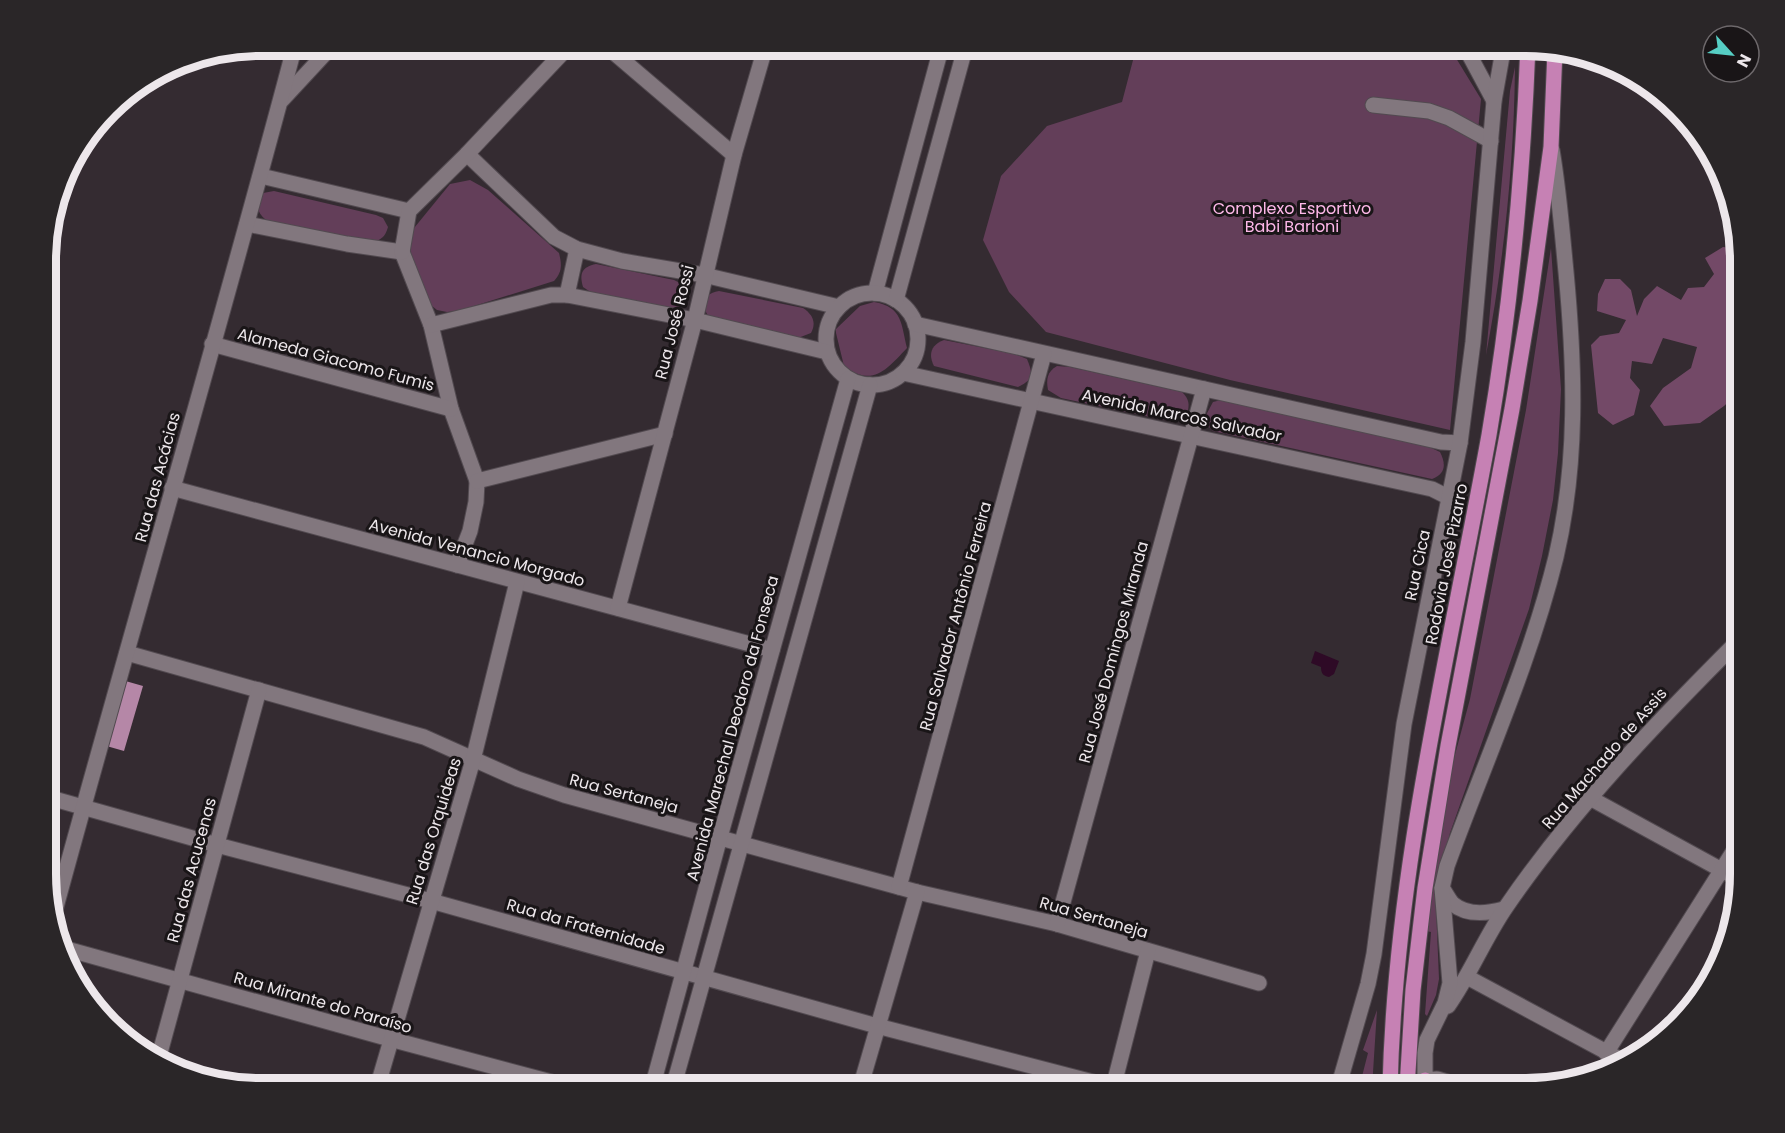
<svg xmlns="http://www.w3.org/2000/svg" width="1785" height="1133" viewBox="0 0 1785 1133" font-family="Poppins,sans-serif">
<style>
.green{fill:#633e59}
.forest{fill:#734967}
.water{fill:#2e0a26}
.building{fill:#b587a7}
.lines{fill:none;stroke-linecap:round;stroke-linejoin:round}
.minor-casing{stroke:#524a50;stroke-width:17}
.major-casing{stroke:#524a50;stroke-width:17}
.minor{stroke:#82777e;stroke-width:15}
.major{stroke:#c681b4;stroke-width:15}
.labels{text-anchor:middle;stroke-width:6;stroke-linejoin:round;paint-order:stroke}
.park-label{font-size:16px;fill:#feb8e9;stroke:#191517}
.street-label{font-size:16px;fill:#ede7eb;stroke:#191517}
.rim{fill:none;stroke:#ede7eb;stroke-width:8}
</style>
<rect width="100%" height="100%" fill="#342b31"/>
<g class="green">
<polygon points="1137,45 1448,45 1481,99 1450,430 1230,380 1046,332 1009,292 983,240 1001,176 1047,126 1122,102"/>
<path d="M 1515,67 C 1514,163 1504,260 1486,355 L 1510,91 Z"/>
<path d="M 470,180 L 488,190 L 559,253 C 562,265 562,272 554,281 L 458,311 L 447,312 L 437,310 L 427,302 L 409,251 L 410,233 L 450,184 Z"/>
<path d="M 274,191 L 376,215 L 383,218 L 388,227 C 385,237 382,239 372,243 L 266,220 C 256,212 255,203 263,193 Z"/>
<polygon points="1551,248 1561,389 1558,453 1553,500 1542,556 1529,609 1450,833 1437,884 1436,907 1439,979 1436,995 1427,1016 1425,1014 1431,932 1426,931 1446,788 1470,699 1526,410"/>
<path d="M 596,264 L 674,280 L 684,285 C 690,300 687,306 671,310 L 592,293 L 583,287 C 579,273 582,267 596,264 Z"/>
<path d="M 719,291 L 803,308 C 812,314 817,322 811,333 L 798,338 L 708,316 L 703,306 C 705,296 709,293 719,291 Z"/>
<path d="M 874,302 C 903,307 901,324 907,348 C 887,369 873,388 844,366 L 836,333 L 836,329 L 860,306 Z"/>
<path d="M 944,340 L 1015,354 L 1027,359 C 1033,374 1034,379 1018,387 L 934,366 C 928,354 931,345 944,340 Z"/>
<path d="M 1057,366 L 1070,367 L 1182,392 C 1189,399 1190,404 1187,414 L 1174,422 L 1061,398 L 1048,390 C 1046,379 1047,372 1057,366 Z"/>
<path d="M 1221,400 L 1427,446 L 1440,452 C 1446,464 1446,474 1432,479 L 1213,431 L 1208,426 L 1205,417 L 1213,402 Z"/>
<polygon points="1377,1010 1372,1088 1359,1088 1368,1053 1363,1050"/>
</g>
<polygon class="forest" points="1723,247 1740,249 1740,391 1724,406 1700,423 1664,426 1650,406 1663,388 1691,368 1697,347 1663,338 1652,364 1632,361 1630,378 1640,390 1634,415 1613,425 1598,413 1591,345 1600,336 1619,333 1626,320 1597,311 1598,294 1605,279 1620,279 1631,290 1637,316 1644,299 1657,286 1681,300 1688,288 1704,287 1714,274 1705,258"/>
<path class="water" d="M 1315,651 L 1339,661 L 1334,674 L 1329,677 C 1323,676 1321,673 1321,667 L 1311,663 Z"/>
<polygon class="building" points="122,680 143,686 124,751 103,745"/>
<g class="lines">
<defs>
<g id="minor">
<polyline points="605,45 734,155"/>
<polyline points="1464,45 1494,101"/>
<polyline points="1468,45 1490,51 1501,45"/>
<polyline points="282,100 333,45"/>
<polyline points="1373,105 1429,111 1449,118 1491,141"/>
<polyline points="467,154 554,237 577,249 622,261 704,275 839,307"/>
<polyline points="261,176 409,211"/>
<polyline points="247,224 347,244 402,252"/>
<polyline points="402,252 431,325 451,409 477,481 476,502 470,531 457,565"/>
<polyline points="402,252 409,211 467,154 570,45"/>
<polyline points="875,293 942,45"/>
<circle cx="872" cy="339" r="46"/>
<polyline points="567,295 577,249"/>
<polyline points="896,300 966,45"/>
<polyline points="915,324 1441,442 1460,443"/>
<polyline points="431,325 551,295 567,295 695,320 827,352"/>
<polyline points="212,344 451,409"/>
<polyline points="903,373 1432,489 1450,498"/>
<polyline points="477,481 665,434"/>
<polyline points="172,488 772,650"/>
<polyline points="618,608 695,320 734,155 766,45"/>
<polyline points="127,653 424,737 518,779 564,795 917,892 1057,924 1259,983"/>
<polyline points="47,797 217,845 431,901 877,1026 1116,1088"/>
<polyline points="1590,798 1740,880"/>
<polyline points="899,887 1044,354"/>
<path d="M 1442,888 C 1446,893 1449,900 1453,904 C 1467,916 1489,913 1504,909"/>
<path d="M 53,918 C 132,627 218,337 295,45"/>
<polyline points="1057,924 1204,389"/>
<polyline points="63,948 390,1039 574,1088"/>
<polyline points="1467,977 1625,1062"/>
<path d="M 1448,1006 C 1470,975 1484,939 1506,907 C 1573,809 1656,723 1740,639"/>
<polyline points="1606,1053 1740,841"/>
<polyline points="158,1060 259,690"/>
<polyline points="377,1088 473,760 517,582"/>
<polyline points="652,1088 720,837 848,379"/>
<polyline points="673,1088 870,385"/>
<polyline points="860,1088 917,892"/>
<polyline points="1113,1088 1148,951"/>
<polyline points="1338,1088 1368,984 1374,954 1404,724 1460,443 1473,342 1494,101 1504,45"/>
<path d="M 1468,1088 L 1437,1079 L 1425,1080 L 1425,1053 L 1427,1040 L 1445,1003 L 1450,983 L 1442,888 L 1447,866 C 1484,764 1530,663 1556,557 C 1578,463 1575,368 1566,272 C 1562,231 1559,191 1552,150"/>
</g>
<g id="major">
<path d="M 1390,1088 C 1395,867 1450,651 1489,435 C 1511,306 1523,176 1528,45"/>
<polyline points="1407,1088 1413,990 1425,888 1448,746 1512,409 1530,301 1551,147 1555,50"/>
<polyline points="1424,1088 1425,1080"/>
</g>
</defs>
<use href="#minor" class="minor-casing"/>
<use href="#major" class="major-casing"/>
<use href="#minor" class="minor"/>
<use href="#major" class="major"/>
</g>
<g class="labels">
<g class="park-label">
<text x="1292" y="214">Complexo Esportivo<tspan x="1292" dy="18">Babi Barioni</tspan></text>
</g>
<g class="street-label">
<text transform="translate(674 322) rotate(-76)" y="6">Rua José Rossi</text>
<text transform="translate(336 359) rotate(15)" y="6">Alameda Giacomo Fumis</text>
<text transform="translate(1182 415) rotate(12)" y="6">Avenida Marcos Salvador</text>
<text transform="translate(157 477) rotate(-75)" y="6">Rua das Acácias</text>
<text transform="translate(477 552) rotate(15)" y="6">Avenida Venancio Morgado</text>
<text transform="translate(1446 564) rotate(-79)" y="6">Rodovia José Pizarro</text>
<text transform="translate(1417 565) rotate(-78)" y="6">Rua Cica</text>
<text transform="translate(955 616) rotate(-75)" y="6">Rua Salvador Antônio Ferreira</text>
<text transform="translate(1113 652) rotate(-75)" y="6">Rua José Domingos Miranda</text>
<text transform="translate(732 728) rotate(-75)" y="6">Avenida Marechal Deodoro da Fonseca</text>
<text transform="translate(1604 758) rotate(-49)" y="6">Rua Machado de Assis</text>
<text transform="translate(624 793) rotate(15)" y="6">Rua Sertaneja</text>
<text transform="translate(433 831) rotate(-73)" y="6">Rua das Orquideas</text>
<text transform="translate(191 870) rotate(-75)" y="6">Rua das Acucenas</text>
<text transform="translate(1094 917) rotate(16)" y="6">Rua Sertaneja</text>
<text transform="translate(586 926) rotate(16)" y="6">Rua da Fraternidade</text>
<text transform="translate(323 1002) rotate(16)" y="6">Rua Mirante do Paraíso</text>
</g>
</g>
<path d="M0 0H1785V1133H0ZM260 56H1526A204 204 0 0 1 1730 260V874A204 204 0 0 1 1526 1078H260A204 204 0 0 1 56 874V260A204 204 0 0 1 260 56Z" fill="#2a2628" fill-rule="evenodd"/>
<path class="rim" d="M260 56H1526A204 204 0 0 1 1730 260V874A204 204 0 0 1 1526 1078H260A204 204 0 0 1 56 874V260A204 204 0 0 1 260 56Z"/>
<g transform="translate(1731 54) rotate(117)"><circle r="28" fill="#191517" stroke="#6e696c" stroke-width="1.5"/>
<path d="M0-4.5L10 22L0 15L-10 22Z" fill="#56cec4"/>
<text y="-9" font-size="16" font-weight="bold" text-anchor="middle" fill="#ede7eb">N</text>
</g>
</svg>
